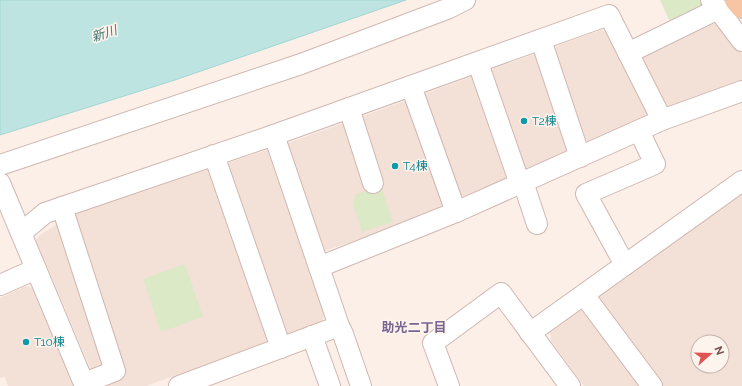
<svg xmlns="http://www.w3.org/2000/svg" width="742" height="386" viewBox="0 0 742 386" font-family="Raleway,'Noto Sans JP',sans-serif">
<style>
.residential{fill:#f3e0d6;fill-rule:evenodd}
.green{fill:#dce9c6}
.water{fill:#bde4e1;stroke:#a3d6d2}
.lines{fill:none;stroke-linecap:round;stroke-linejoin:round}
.minor-casing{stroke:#cfb7b1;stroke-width:22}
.major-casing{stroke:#d5cbca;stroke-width:24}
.minor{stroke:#fff;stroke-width:20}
.major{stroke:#f7c5a3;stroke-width:22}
.culture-dot{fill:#0f9aa8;stroke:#fef4ee;stroke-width:1.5}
.labels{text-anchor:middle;stroke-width:3;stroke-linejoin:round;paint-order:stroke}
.culture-label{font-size:12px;fill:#0d838f;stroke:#fef4ee;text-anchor:start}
.water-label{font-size:13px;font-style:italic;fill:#417876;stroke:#fef4ee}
.neighbourhood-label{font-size:13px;font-weight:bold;fill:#786590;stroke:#fef4ee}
</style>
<rect width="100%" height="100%" fill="#fbefe8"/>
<g class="residential">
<polygon points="713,24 720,25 742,54 742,80 694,99 647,113 643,121 366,237 306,257 325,314 321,323 146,386 98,386 36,240 40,235 73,214 294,141 601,30 607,33 624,67"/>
<path d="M 742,194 L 742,386 L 584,386 L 551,341 L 550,331 ZM 698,342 L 722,342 L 722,366 L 698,366 Z"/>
<polygon points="26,286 32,288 74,386 8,386 5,377 0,378 0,298"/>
</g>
<g class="green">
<polygon points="660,0 702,0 707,7 671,24"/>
<polygon points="381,186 393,222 362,232 353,204 356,194"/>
<polygon points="185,264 203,317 161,332 143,279"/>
</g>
<polygon class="water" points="0,0 406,0 175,80 0,135"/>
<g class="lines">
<defs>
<g id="minor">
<polyline points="711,0 742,41"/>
<polyline points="541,40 580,157"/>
<polyline points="628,53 718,9"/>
<polyline points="478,63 520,184"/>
<polyline points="411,86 456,212"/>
<polyline points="349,108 373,183"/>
<polyline points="274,135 339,326 343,334 361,386"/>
<polyline points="214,155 281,348"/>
<polyline points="0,165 301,64 447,9 465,0"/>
<polyline points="523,182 537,224"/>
<polyline points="0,183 85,386"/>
<polyline points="62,207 115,371 84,383"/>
<polyline points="21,233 45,213 274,135 609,15 662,120"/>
<polyline points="625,265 586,194 655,164 639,131"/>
<polyline points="319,267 456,212 662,120 742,91"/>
<polyline points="0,285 36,269"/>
<polyline points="584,295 652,386"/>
<polyline points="530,333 742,181"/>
<polyline points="312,336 330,386"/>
<polyline points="179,386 339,326"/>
<polyline points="449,386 433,343 501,293 570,386"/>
</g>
<polyline id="major" points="736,0 742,7"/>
</defs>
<use href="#minor" class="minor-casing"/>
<use href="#major" class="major-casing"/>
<use href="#minor" class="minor"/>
<use href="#major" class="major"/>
</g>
<g class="culture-dot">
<circle cx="524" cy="121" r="4"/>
<circle cx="395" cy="166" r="4"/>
<circle cx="26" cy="342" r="4"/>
</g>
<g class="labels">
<g class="culture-label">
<text x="532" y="125">T2棟</text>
<text x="403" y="170">T4棟</text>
<text x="34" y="346">T10棟</text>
</g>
<g class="water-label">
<text transform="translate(104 33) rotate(-18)" y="5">新川</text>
</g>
<g class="neighbourhood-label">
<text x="414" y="332">助光二丁目</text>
</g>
</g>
<g transform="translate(710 354) rotate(70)"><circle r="19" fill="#fef4ee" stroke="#c7b3ae"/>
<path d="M0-3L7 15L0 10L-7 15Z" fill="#df5353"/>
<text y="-6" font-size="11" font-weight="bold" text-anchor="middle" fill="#74524d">N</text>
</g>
</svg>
